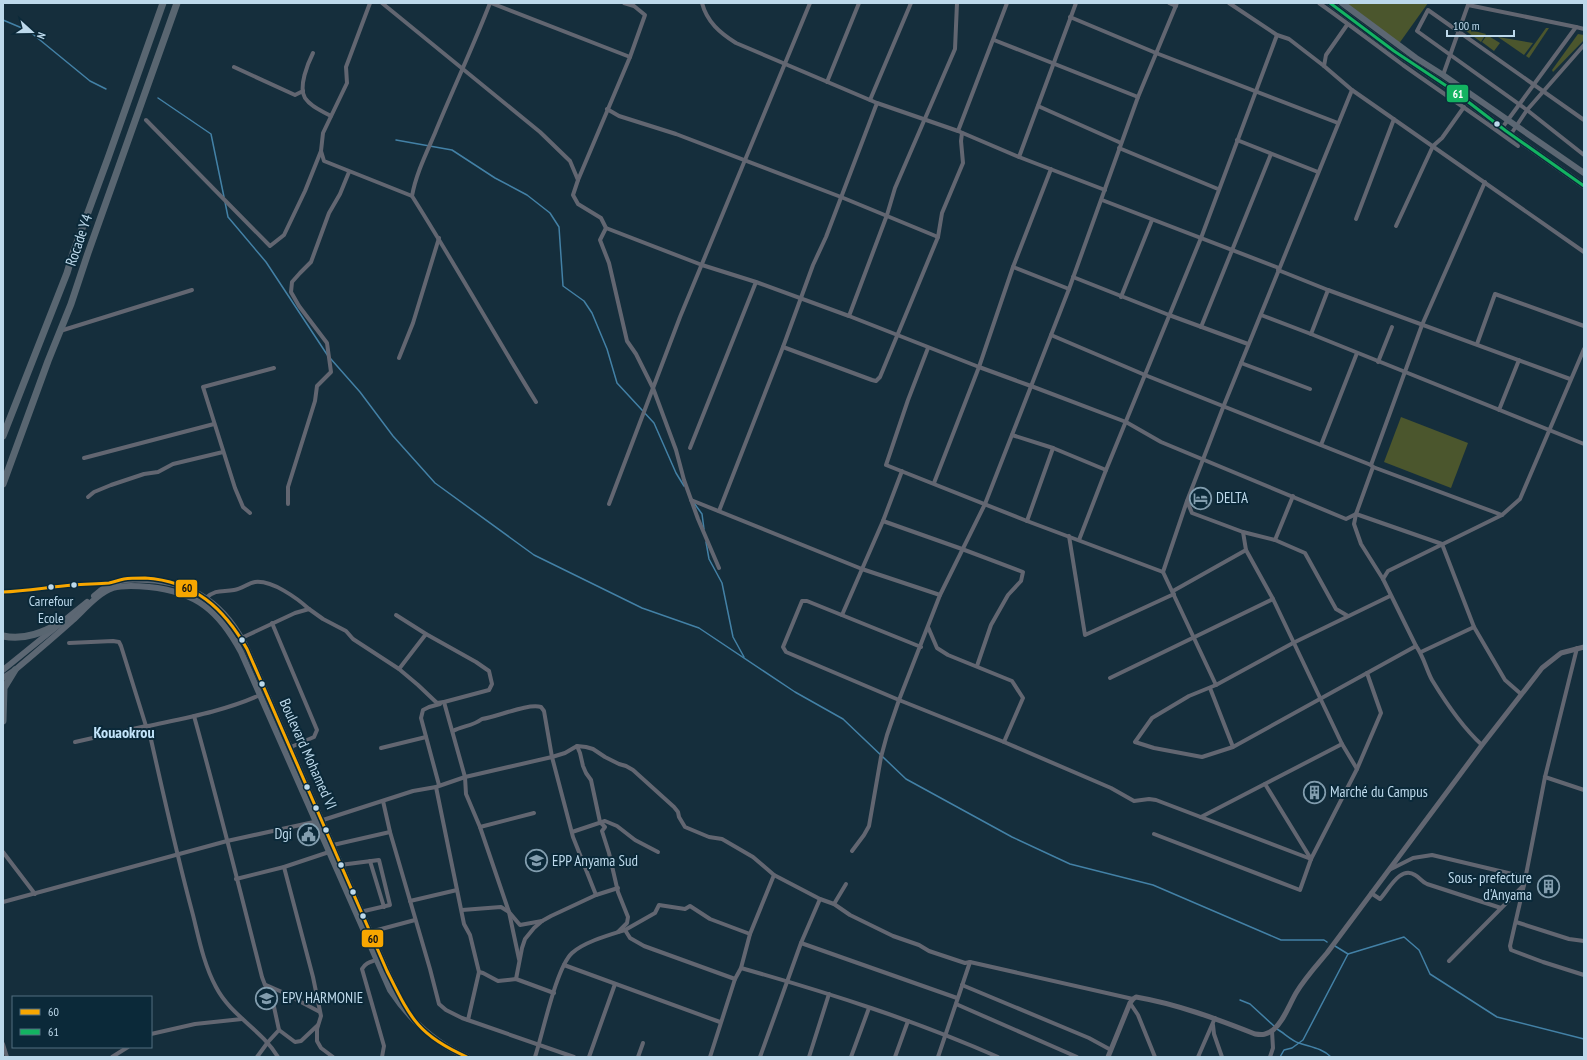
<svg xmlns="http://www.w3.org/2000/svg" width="1587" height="1060" viewBox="0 0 1587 1060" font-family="'PT Sans Narrow',sans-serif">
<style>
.green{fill:#4b562d}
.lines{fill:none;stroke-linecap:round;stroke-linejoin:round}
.stream{stroke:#4381a6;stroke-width:1.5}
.minor{stroke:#626671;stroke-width:4}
.tertiary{stroke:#626671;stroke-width:5}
.primary{stroke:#5c6773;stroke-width:6}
.trunk{stroke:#596671;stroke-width:7}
.bus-1-casing{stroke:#0b2939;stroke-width:6}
.bus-2-casing{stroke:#0b2939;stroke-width:6}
.bus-1{stroke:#f7a600;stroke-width:3}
.bus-2{stroke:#13b361;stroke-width:3}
.bus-dot{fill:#bdd9eb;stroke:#0b2939;stroke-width:1.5}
.labels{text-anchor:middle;stroke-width:4;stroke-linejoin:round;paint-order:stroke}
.bus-label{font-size:14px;fill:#bdd9eb;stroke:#0b2939}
.street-label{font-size:15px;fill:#bdd9eb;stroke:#0b2939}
.poi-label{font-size:15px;fill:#bdd9eb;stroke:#0b2939;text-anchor:start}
.neighbourhood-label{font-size:16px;font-weight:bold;fill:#c2e4fa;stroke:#0b2939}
.line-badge{stroke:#0b2939;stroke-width:1.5}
.badge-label{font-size:11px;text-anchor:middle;font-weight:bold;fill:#fff}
.pale-badge-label{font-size:11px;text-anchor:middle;font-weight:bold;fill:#111}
</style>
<rect width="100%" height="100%" fill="#152e3c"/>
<g class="green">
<polygon points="1342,3 1428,3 1398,45"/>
<polygon points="1546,28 1549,28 1529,58 1526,56"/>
<polygon points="1467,29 1486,34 1481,42 1466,31"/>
<polygon points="1578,34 1584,35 1584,40 1553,72 1552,70"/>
<polygon points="1487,35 1500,43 1494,51 1482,42"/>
<polygon points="1498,37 1533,43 1524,55"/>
<polygon points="1401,417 1468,443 1451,488 1384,462"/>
</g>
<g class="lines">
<g class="stream">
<polyline points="3,20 29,31 90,81 106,89"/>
<polyline points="158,98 211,134 224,197"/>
<polyline points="396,140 452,150 495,178 527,195 550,213 559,227 563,286 584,301 592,313 607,349 617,383 654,423 676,473 684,486"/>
<polyline points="225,202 228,217 266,262 328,356"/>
<polyline points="330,358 360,392 393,436 435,483 534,555 642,608 699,628 795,692 843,719 906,779 1012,837 1070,864 1153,885 1281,940 1324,940 1327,942"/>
<polyline points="694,503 702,514 704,529"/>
<polyline points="706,542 709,559 722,583 733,637 744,657"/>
<polyline points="1335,946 1348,954 1404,937 1419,950 1430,974 1497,1017 1584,1039"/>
<polyline points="1240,1000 1250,1004 1274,1026"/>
<path d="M 1277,1029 C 1284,1033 1292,1041 1299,1043 C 1310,1047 1322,1048 1331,1057"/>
<polyline points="1280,1057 1284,1050 1292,1048 1303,1040 1348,954"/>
</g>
<g class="minor">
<polyline points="370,3 346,67 347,83 323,133 321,151 324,161 412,196"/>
<polyline points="382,3 540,132 570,161 578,180 573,195 578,204 601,218 606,228 702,265 756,282 849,316 979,367 1031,386 1126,422 1161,442 1346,519 1356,514 1442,544 1474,627 1505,680 1521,694"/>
<path d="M 490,3 C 473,47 453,89 435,133 C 426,154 416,174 412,196 C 455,264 494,334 536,402"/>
<polyline points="491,3 630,57 578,180"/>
<polyline points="624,3 634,6 645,15 630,57"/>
<path d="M 702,3 C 707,22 720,33 736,43 L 877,103 L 958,131 L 1019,157 L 1105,190"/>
<polyline points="1169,3 1176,6"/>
<polyline points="1229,3 1277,35 1289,39 1324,66 1352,90 1584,252"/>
<path d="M 1319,3 C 1347,23 1375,44 1403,65 C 1441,92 1480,118 1518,146"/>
<polyline points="1070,17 1156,53 1338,123"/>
<polyline points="994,40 1138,97"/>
<path d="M 313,53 C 308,63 298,87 305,98 C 311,107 322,111 331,116"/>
<polyline points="1324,66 1326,55 1347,25"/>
<polyline points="234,67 295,95 303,91"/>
<polyline points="1443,75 1468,5 1576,27"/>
<polyline points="827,82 859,3"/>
<polyline points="870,100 911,3"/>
<polyline points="877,103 826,237 813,265 783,347 872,380 876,381 880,377 938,237 942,213 963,163 961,141 962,133"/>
<polyline points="1038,106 1121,143"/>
<polyline points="607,109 619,116 676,134 841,197 938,237"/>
<polyline points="146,120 270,246 284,235 305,191 321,151"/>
<polyline points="1584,120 1428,10 1417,31 1527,110 1584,155"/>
<polyline points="1502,128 1576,27 1584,29"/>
<polyline points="958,131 1007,3"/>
<polyline points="1511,134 1527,110 1584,45"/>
<polyline points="1237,140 1318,172"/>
<polyline points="1119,148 1218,189"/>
<polyline points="1019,157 1076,3"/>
<polyline points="1102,200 1279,268"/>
<polyline points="1356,219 1394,119"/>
<polyline points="1396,226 1433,146 1442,138 1464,107"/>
<polyline points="606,228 600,240 609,263 627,341 636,354 653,388 676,450 684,480 698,519 719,568"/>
<polyline points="1013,267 1069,289"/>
<polyline points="1278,270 1328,290"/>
<polyline points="1073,277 1169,315 1248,344"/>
<polyline points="1121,297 1152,220"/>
<polyline points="1261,315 1311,334 1584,444"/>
<polyline points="849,316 887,215 895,188 955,49 957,3"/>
<polyline points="1201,327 1271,154"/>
<polyline points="60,331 192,290"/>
<polyline points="1311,334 1328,290 1570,379"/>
<polyline points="1051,335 1145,375 1371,465"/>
<polyline points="1477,344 1495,294 1584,326"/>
<polyline points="928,348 908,400 886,465 1027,521 1163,572"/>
<polyline points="399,358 413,323 439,238"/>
<polyline points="1378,362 1392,327"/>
<polyline points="1241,363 1310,389"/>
<polyline points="1499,410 1519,360"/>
<polyline points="1012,435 1053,448 1106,470"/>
<polyline points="1321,445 1357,353"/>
<polyline points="690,448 756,282"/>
<polyline points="84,458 214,424"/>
<polyline points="1373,467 1502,515"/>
<polyline points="934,483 979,367 1013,267 1051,169"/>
<polyline points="88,497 94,492 111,485 144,474 158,472 173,464 223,452"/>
<polyline points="691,500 862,569 940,595"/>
<polyline points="1187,501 1192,513 1243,532 1275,540 1305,553 1336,609 1348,616"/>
<polyline points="288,504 288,487 315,401 317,386 331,372 327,343 299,306 291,292 292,282 300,273 311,262 329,213 340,194 349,172"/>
<polyline points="609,504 680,317 810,3"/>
<polyline points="719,511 783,347"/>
<polyline points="250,513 243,507 235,488 203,387 274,368"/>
<polyline points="883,521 962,549 1023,572 1021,581 1008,595 991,625 977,666"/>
<polyline points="1027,521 1053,448"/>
<polyline points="1243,532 1246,550 1273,599 1342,744 1357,769"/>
<polyline points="1069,536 1085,635 1174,594"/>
<polyline points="1079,540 1106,470 1201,238 1277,35"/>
<polyline points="1275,540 1293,496"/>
<polyline points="1383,579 1388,571 1502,515 1520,499 1584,349"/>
<polyline points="1173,591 1246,550"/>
<polyline points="1390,596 1293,643 1216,685 1189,696 1152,718 1135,742 1154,748 1202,757 1233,747 1416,646"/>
<path d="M 206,598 C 216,589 222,592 234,590 C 242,589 248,583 255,582 C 272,580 297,598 309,609"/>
<polyline points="396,615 426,634 476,662 489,671 492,684 489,690 444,702"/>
<polyline points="842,615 883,521 902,471"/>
<polyline points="272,623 317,730 314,737 291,747"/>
<polyline points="928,627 937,648 948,655 1012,681 1023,698 1004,742"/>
<polyline points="235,641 295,613 309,609 323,619 346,631 353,639 399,669 418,685 437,703 444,702 465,777 466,794 480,827 509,912 519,959"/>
<path d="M 69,643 L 113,641 L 119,642 L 121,646 L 146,726 L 148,726 C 162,789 176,852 193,915 C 199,939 204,965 216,987 C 231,1016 261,1029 278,1057"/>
<polyline points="921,647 807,601 802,601 783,647 786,652 899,700 940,595 985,504 1069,289 1138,97 1177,3"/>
<polyline points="1421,652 1474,627"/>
<polyline points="399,669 426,634"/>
<polyline points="1110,678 1273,599"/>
<polyline points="1216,685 1163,572 1187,501 1224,405 1352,90"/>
<polyline points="1210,688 1233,747"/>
<path d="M 194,716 C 218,802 240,890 262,977 L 265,985 L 271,993 L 279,1030 L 268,1042 L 257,1057"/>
<path d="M 148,726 C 185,718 225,711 260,695"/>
<path d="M 453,731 C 462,726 473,726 482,719 C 497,717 528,703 541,707 L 544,711 L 552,757 L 573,837 L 596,895"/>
<polyline points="75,742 146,726"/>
<path d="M 1482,745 C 1462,727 1446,703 1432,680 C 1426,669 1424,657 1416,646 L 1383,579 L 1361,544 L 1354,524 L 1356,514 L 1373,467 L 1371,465 L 1422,325 L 1485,182"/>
<polyline points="577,746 580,753 583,766 586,773 591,780 600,822 605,827 602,831 609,853 618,892 628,917 627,923 618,932"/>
<polyline points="381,748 426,737"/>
<polyline points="1545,777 1584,790"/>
<polyline points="1265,784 1311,859"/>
<polyline points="439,785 421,718 423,710 429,707 440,704"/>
<polyline points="436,787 464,924 470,935 479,972 468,1020"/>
<polyline points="383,801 390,832 430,969 439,1004 446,1010 462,1018 574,1057"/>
<polyline points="1201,817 1342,744"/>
<polyline points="480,827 534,813"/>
<polyline points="572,832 605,821 617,826 635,840 658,852"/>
<polyline points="1154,834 1300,890 1311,859 1357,769 1381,713 1367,673"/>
<polyline points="333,845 390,832"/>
<polyline points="852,851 864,835 869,826 881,757 887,735 899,700 1004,742 1111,788 1134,801 1149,799 1156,800 1311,859"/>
<polyline points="3,852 35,894"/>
<polyline points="370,861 384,907"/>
<polyline points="340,865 379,860 390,905 360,912"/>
<polyline points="284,867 313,977 321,1016 317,1029 317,1041 321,1048 333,1057"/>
<polyline points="1389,870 1413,858 1432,855 1525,877"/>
<polyline points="236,879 284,867 329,852"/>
<polyline points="1524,885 1510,946 1511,950 1543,962 1584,975"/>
<path d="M 1371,893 L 1380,899 C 1388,891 1400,865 1415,875 C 1420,878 1422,882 1427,884 L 1501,908"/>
<polyline points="410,901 457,890"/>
<polyline points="3,902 227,841 323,820 413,791 436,787 465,777 552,757 565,753 577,746 586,747 593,749 605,757 619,764 626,766 633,770 674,807 678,812 679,817 685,827 709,837 722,839 753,857 774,875 820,899 834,904 850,915 893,936 919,945 929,951 965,963 970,962 1133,999"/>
<polyline points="834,904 846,884"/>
<polyline points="462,910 501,907 509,912 520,925 542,921"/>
<polyline points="1516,922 1569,939 1584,941"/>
<polyline points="625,930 655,913 659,905 685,909 690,906 710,919 750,934"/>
<polyline points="370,932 415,920"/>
<polyline points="801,943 957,998"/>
<path d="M 376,960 C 370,962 365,963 362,969 L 384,1046 L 382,1057"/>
<polyline points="1449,961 1524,885 1545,777 1577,648"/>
<polyline points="564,965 720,1022"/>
<path d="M 741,968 C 829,993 914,1020 998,1057"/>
<polyline points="479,972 483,973 498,981 516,979 554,993"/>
<polyline points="516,979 522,948 525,939 534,928 542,921 551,916 596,895 618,888"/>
<polyline points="266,985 282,992 320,1012"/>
<polyline points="962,985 1089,1038 1111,1050"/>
<polyline points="1130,1003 1138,1015 1155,1057"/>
<polyline points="956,1004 1077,1057"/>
<polyline points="1213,1025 1214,1034 1222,1057"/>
<polyline points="279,1030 295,1042 301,1041 318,1025"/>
<polyline points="151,1034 195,1024 242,1019"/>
<polyline points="3,1044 7,1057"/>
<polyline points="112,1057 128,1047"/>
<path d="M 535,1057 C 543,1033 556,968 572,953 C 584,942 609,935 625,930 L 630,938 L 644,946 L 735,979"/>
<polyline points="589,1057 615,984"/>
<polyline points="638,1057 643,1043"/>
<polyline points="710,1057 735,979 741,968 750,934 774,875"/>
<polyline points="760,1057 801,943 820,899"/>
<polyline points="809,1057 829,994"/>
<polyline points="851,1057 869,1008"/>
<polyline points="895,1057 908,1021"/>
<polyline points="938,1057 970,962"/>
<polyline points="1198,1057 1215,1018"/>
<polyline points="1270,1057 1273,1048 1272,1031"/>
</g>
<path class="tertiary" d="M 1108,1057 L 1130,1003 L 1133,999 L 1136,997 C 1177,1004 1217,1019 1255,1034 C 1262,1035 1267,1035 1273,1030 C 1284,1021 1289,1005 1296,993 C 1305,978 1316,966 1327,953 L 1482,745 L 1542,668 L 1561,653 L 1584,647"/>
<g class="primary">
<polyline points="1330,3 1394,51 1454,91 1506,131 1584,186"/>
<polyline points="1342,3 1416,58 1443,75 1584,173"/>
<path d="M 94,596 C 112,580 124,578 147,580 C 195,582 227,607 247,649 L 387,971 L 403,1004"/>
<polyline points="3,670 87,602"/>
<path d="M 3,678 L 15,670 C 34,654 54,637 73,620 C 84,610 98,593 113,588 C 123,585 138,586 149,587 C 197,592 219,611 241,652 L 390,990 C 410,1020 434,1043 467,1057"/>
</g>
<g class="trunk">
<polyline points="3,436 67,273 73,253 108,158 163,3"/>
<polyline points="3,484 48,361 71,304 88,253 177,3"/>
<path d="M 3,636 C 26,641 45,631 65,621"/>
<polyline points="3,721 4,688 15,670"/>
</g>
<defs>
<path id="bus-1" d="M 3,592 C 26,591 49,587 73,585 C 85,584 97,584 109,583 C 114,582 119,580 124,579 C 130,578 138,578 145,578 C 194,581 224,608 247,649 L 387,971 C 410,1017 417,1035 467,1057"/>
<polyline id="bus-2" points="1330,3 1394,51 1454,91 1506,131 1584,186"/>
</defs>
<use href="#bus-1" class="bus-1-casing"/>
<use href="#bus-2" class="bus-2-casing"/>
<use href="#bus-1" class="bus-1"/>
<use href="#bus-2" class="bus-2"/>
</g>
<defs>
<symbol id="hotel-ring" viewBox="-11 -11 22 22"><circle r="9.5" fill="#0b2939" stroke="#829dae" stroke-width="1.5"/><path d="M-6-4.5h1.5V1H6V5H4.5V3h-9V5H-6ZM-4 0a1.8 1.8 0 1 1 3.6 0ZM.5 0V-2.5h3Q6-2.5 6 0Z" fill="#829dae"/></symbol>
<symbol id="building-ring" viewBox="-11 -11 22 22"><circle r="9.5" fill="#0b2939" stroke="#829dae" stroke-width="1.5"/><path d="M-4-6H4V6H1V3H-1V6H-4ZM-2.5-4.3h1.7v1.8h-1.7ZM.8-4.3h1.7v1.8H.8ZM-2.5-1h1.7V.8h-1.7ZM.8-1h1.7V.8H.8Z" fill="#829dae"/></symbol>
<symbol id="civic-ring" viewBox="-11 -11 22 22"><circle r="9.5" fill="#0b2939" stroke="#829dae" stroke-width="1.5"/><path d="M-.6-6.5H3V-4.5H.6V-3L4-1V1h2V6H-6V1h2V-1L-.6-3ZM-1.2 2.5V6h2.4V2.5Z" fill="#829dae"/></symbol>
<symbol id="school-ring" viewBox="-11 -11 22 22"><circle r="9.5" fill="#0b2939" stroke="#829dae" stroke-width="1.5"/><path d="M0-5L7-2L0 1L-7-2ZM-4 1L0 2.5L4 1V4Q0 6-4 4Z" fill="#829dae"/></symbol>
</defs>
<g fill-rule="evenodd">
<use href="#hotel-ring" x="1188" y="486" width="25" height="25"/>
<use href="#building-ring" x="1302" y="780" width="25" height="25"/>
<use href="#civic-ring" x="296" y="822" width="25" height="25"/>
<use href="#school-ring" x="524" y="848" width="25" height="25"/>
<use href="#building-ring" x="1536" y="874" width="25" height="25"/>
<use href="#school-ring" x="254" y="986" width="25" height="25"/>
</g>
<g class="bus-dot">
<circle cx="1497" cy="124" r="3.5"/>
<circle cx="74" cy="585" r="3.5"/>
<circle cx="51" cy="587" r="3.5"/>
<circle cx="242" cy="640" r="3.5"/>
<circle cx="262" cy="684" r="3.5"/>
<circle cx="307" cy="787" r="3.5"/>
<circle cx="316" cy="808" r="3.5"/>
<circle cx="326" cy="830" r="3.5"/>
<circle cx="341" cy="865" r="3.5"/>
<circle cx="353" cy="892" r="3.5"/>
<circle cx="363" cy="916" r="3.5"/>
</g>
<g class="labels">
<g class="bus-label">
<text x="51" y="606">Carrefour<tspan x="51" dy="17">Ecole</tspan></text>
</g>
<g class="street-label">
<text transform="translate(79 240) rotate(-71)" y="5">Rocade Y4</text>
<text transform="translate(308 754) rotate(66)" y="5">Boulevard Mohamed VI</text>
</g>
<g class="poi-label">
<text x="1216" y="503">DELTA</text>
<text x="1330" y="797">Marché du Campus</text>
<text x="292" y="839" text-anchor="end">Dgi</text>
<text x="552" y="866">EPP Anyama Sud</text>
<text x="1532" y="883" text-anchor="end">Sous- prefecture<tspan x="1532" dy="17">d'Anyama</tspan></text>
<text x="282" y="1003">EPV HARMONIE</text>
</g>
<g class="neighbourhood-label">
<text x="124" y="738">Kouaokrou</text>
</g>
</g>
<g class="line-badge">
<rect x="1446" y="84" width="23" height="19" rx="4" fill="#13b361"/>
<rect x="175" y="579" width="23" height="19" rx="4" fill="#f7a600"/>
<rect x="361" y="929" width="23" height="19" rx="4" fill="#f7a600"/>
</g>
<g class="badge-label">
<text x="1458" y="98">61</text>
</g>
<g class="pale-badge-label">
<text x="187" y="592">60</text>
<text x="373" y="943">60</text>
</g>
<rect width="1587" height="1060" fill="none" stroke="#bdd9eb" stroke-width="8"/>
<rect x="12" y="996" width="140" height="52" fill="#0b2939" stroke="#526f80"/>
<rect x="20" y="1009" width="20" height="6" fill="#f7a600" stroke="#526f80"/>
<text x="48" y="1016" font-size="12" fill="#bdd9eb">60</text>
<rect x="20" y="1029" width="20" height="6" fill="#13b361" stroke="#526f80"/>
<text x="48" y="1036" font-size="12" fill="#bdd9eb">61</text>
<g transform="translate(32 32) rotate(111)" stroke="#0b2939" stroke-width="3" paint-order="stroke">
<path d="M0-3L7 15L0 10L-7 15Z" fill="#bdd9eb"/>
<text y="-6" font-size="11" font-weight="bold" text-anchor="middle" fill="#bdd9eb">N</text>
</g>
<path d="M1447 30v6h67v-6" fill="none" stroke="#bdd9eb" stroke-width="2"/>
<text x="1453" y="30" font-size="12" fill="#bdd9eb" stroke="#0b2939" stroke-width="3" paint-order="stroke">100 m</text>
</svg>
